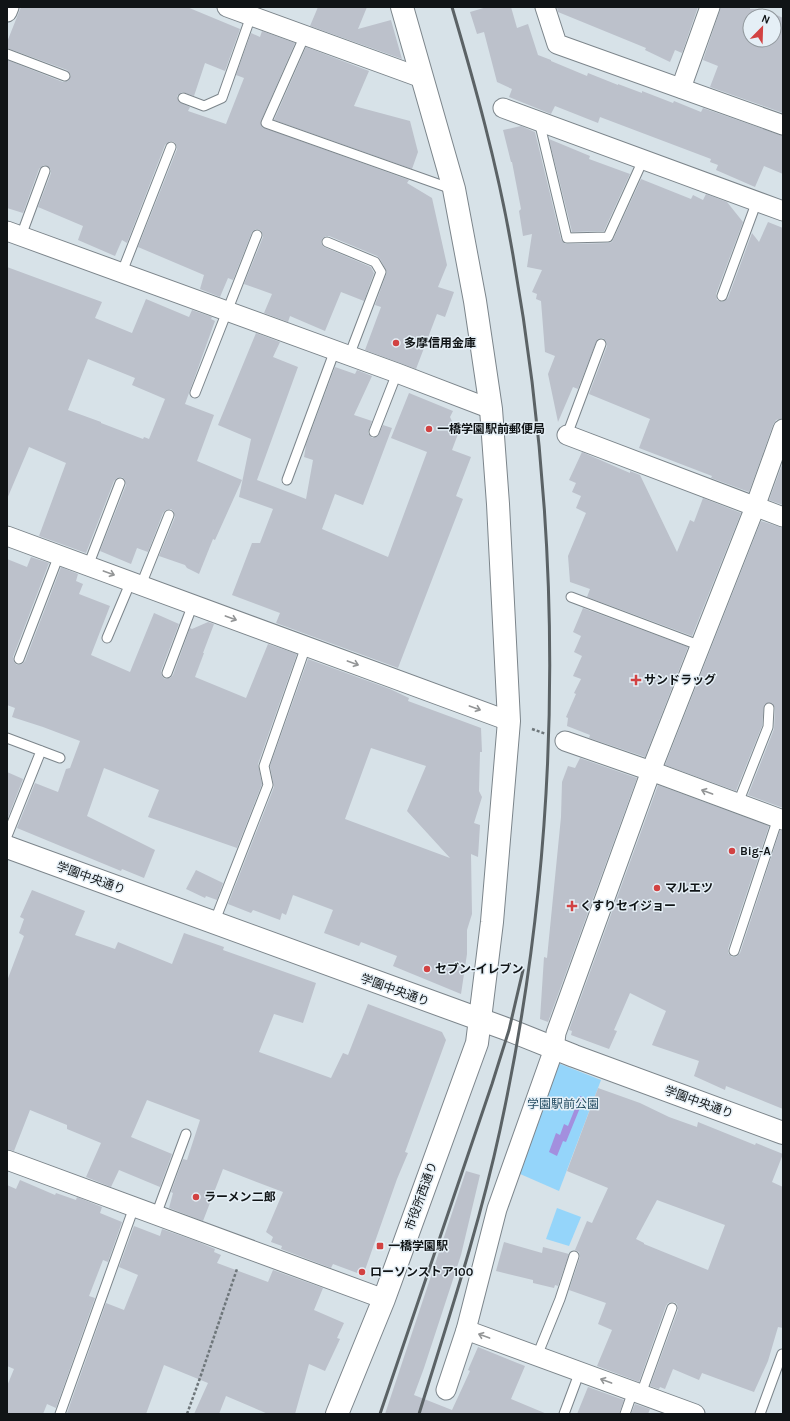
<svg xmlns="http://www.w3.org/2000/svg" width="790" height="1421" viewBox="0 0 790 1421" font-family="Karla,'Noto Sans JP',sans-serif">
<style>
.green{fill:#95d5fa}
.water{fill:#a38fde}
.building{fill:#bcc1cb;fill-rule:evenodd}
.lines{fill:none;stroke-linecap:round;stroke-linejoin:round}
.lane-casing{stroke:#7c858b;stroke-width:11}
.street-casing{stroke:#7c858b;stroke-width:21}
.secondary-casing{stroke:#7c858b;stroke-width:24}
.path{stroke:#6e767a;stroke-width:2.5;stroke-dasharray:3 2;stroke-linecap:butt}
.lane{stroke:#fff;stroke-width:9}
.street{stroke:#fff;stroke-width:19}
.secondary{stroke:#fff;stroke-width:22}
.rail{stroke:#5b6265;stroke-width:3}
.oneway{stroke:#939596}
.poi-dot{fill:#d24242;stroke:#e5eff6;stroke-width:1.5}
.labels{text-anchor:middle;stroke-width:3;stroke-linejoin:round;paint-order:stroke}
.poi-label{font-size:12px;font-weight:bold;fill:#101416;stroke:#e5eff6;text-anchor:start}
.street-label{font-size:12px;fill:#101416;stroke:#e5eff6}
.park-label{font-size:12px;fill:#244c62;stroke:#e5eff6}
</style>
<rect width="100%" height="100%" fill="#d7e2e8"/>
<g class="green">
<polygon points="550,1060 601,1080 559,1191 511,1170"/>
<polygon points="557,1208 581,1217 569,1246 546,1239"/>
</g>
<polygon class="water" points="580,1096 584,1098 566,1142 563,1141 557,1156 549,1152 556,1133 560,1135 564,1124 568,1126"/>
<g class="building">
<polygon points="21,7 187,7 240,29 225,71 205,63 194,96 182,92 177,96 179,102 190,107 188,111 226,124 244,78 236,75 251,33 260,37 262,31 295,43 261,121 262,127 409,180 407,183 432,198 447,265 438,287 454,292 445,317 437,314 416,369 365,350 381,307 375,305 387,272 380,259 377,256 329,236 326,236 322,239 321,243 324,247 371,267 374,273 364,301 341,292 325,331 290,316 288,322 264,313 272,294 244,284 263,237 263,234 260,230 256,229 252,232 233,280 228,278 220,297 200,289 204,275 138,247 177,149 177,146 174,142 170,141 165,145 127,243 122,240 115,256 78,240 83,226 38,207 51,173 51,170 47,166 44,165 39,169 23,213 7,208 7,60 63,82 68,81 71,75 67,70 7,48 7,42"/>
<polygon points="318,7 367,7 358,29 391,20 402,59 310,26"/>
<polygon points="487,7 511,7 517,28 528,24 538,55 551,60 551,61 587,76 588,73 618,85 618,84 642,93 642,91 673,103 674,101 701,112 703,108 783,136 783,174 764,166 755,187 716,170 718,165 710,162 711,159 600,117 598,123 555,106 551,114 509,97 512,89 497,82 484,32 477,34 470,12"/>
<polygon points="557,7 698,7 682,53 675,50 670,62 645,50 646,48 558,12"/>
<path d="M 721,7 L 750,7 L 750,9 L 764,9 L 783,18 L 783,113 L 710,87 L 718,66 L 703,60 ZM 750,16 L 774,16 L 774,40 L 750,40 Z"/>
<polygon points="306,47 369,71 354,106 410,121 418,152 412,169 274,120"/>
<polygon points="521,126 535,132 561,239 565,244 608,243 612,242 641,179 691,199 693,195 703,200 706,194 727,202 743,222 716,294 717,300 723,302 728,298 752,233 759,242 768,222 783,228 783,418 776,420 773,425 749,492 711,478 712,476 639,448 650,419 589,394 607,346 606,341 603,338 598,339 596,342 578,389 573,387 558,422 548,374 555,356 545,352 541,301 536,299 537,294 532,292 542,270 527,267 532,234 523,236 519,211 521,209 512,162 511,162 503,130"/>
<polygon points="549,139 590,156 589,159 630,174 604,231 572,232"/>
<path d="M 7,267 L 102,302 L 95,318 L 132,333 L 146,299 L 189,317 L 192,310 L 212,317 L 211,319 L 215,321 L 185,404 L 214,415 L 197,461 L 242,480 L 215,540 L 213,539 L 199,574 L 187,568 L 185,565 L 159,556 L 175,517 L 174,512 L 171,509 L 166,510 L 163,513 L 148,552 L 137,548 L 131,564 L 100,551 L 126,485 L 125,480 L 122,477 L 117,478 L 114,481 L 86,553 L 39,536 L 66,463 L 29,447 L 7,499 ZM 88,359 L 135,378 L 132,385 L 165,399 L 149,439 L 144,437 L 143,439 L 101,423 L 101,422 L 68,410 Z"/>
<polygon points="256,333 280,342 273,357 298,367 257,480 306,499 313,460 304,457 306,445 335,367 355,374 357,370 372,376 354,415 372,421 368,433 372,438 378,436 383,425 392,428 363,505 335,494 322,529 388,557 427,452 391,438 409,393 453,411 450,417 458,434 452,450 471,457 456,496 463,499 398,668 276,623 280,613 232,595 252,543 260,543 273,509 239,497 251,439 218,425"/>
<polygon points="582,452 630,473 630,471 640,475 677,552 690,520 694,522 703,498 741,513 692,636 587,597 590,589 570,582 568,556 586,513 576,508 581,496 572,492 576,483 569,480"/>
<polygon points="783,462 783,505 769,500"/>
<polygon points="761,521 783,528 783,808 748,795 774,729 775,708 772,703 767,703 764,705 762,726 736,791 665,765"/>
<polygon points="31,557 49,563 13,657 14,662 17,665 22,664 25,661 61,567 78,574 76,581 83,584 79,594 110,606 91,655 130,672 154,613 179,624 161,671 162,676 165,679 170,678 173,675 190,628 192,629 208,622 214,624 203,653 204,653 195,677 246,698 268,644 297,654 258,764 262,784 237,848 148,817 159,790 104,768 87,816 155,850 144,878 122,869 121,871 17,828 35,783 58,792 66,769 70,768 80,741 43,727 12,717 15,708 7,705 7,559 27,567"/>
<polygon points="583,608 688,647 645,757 589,738 590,735 567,726 568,718 566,717 576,694 574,693 581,679 573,676 582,656 574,652 581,636 573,632"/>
<path d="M 308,659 L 390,689 L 409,698 L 408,701 L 481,728 L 482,752 L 480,752 L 479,791 L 482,797 L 474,823 L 480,825 L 478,857 L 471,854 L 472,914 L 467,930 L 467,954 L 461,994 L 393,966 L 397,956 L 361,942 L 359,946 L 324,933 L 333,910 L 293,895 L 286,915 L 282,913 L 280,920 L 253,910 L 251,913 L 228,904 L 274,787 L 270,766 ZM 371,748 L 426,766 L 407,811 L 450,858 L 345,819 Z"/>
<polygon points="580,758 637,778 548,1022 540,1019 544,957 547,958 561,817 562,782 568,766 575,768"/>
<polygon points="7,772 23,779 7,820"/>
<polygon points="658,785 769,826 728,949 728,953 732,957 736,957 740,953 780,830 783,831 783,1109 726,1086 725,1090 694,1076 699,1061 652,1045 666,1011 630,993 614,1030 617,1031 609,1049 571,1035 572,1031 569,1030"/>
<polygon points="196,870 223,883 217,900 206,896 205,898 186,889"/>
<polygon points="32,890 85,911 75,935 115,949 118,942 172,964 184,933 224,947 223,950 316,983 303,1023 274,1014 259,1052 331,1078 343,1053 348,1055 368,1004 442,1032 446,1040 405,1152 408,1153 397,1179 365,1270 363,1270 360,1274 333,1264 331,1268 281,1249 282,1246 271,1242 273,1237 266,1232 283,1192 223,1169 203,1221 169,1208 173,1193 171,1192 183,1159 187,1160 200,1120 147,1100 131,1137 172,1154 160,1187 119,1170 111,1187 86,1177 101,1143 67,1129 67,1125 30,1110 14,1151 7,1149 7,981 24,936 19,933 24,919 20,917"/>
<path d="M 598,1088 L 640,1103 L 669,1117 L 697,1127 L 698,1122 L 755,1145 L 756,1143 L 783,1154 L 772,1182 L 783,1187 L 783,1328 L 778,1327 L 768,1361 L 754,1392 L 702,1373 L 699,1380 L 673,1369 L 665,1389 L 660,1387 L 659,1389 L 650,1386 L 678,1310 L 677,1304 L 674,1302 L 668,1303 L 666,1306 L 639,1382 L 597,1366 L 612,1330 L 598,1324 L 606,1303 L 569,1290 L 580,1257 L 579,1252 L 575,1250 L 587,1221 L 592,1223 L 608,1188 L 567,1171 ZM 657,1200 L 725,1225 L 708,1270 L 644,1244 L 644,1243 L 636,1239 Z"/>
<polygon points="466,1171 480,1175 461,1255 424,1368 414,1395 452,1410 470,1371 468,1370 478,1347 525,1366 511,1399 547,1414 385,1414"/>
<polygon points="20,1180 55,1195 56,1193 76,1200 77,1197 102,1207 100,1213 122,1222 108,1262 103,1260 89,1296 95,1298 56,1408 47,1404 43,1414 7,1414 7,1386 14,1369 7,1366 7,1185 16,1189"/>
<polygon points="134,1226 160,1236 162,1229 196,1241 215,1249 214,1252 221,1255 217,1263 268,1282 273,1270 323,1288 314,1310 344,1323 337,1338 340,1339 325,1371 309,1364 295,1414 268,1414 226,1396 219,1414 194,1414 208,1383 164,1365 146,1414 70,1414 67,1413 106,1303 124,1310 138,1275 119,1267"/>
<polygon points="504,1242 542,1253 543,1247 569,1254 558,1286 555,1285 554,1288 533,1283 533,1280 496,1271"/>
<polygon points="588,1387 624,1400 619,1414 577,1414"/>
<polygon points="635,1404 650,1409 648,1414 631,1414"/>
</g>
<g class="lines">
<defs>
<g id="lane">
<polyline points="305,35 266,123 452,189"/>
<polyline points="7,54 65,76"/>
<polyline points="183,98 204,106 222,98 251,16"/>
<polyline points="539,121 567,238 608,237 643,160"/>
<polyline points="21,236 45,171"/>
<polyline points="327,242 375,262 381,272 349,356"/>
<polyline points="122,272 171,147"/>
<polyline points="722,296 757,201"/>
<polyline points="195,393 257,235"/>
<polyline points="374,432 397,373"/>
<polyline points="567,435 601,344"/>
<polyline points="287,480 335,350"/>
<polyline points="88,566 120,483"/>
<polyline points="141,585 169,515"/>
<polyline points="571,597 701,646"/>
<polyline points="107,638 131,581"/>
<polyline points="19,659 59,555"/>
<polyline points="167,673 193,604"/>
<polyline points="7,738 60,758"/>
<polyline points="738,803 768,727 769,708"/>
<polyline points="7,836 41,751"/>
<polyline points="214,923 268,785 264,766 306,646"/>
<polyline points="734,951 778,818"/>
<polyline points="156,1215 186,1134"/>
<polyline points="537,1356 560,1299 574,1256"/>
<polyline points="641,1394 672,1308"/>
<polyline points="60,1414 134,1207"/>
<polyline points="564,1414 580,1371"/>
<polyline points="625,1414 633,1391"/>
<polyline points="760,1414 782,1354"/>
</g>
<g id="street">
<polyline points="227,7 422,78"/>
<polyline points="545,7 557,44 783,125"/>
<polyline points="7,12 9,7"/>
<polyline points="681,88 710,7"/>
<polyline points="503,108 783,211"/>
<polyline points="7,231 397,373 491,409"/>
<polyline points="567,435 783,517"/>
<polyline points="7,536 509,721"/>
<polyline points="565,741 651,771 783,820"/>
<polyline points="7,1160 384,1299"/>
<polyline points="466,1330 695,1414"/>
<polyline points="446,1390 466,1330 497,1209 550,1060 554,1049 556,1033 651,771 755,507 783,429"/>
</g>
<g id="secondary">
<polyline points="7,847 509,1030 574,1056 783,1133"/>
<polyline points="337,1414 384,1299 477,1043 492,922 509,721 498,504 491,409 475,301 454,189 402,7"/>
</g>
</defs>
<use href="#lane" class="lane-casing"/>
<use href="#street" class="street-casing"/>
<use href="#secondary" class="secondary-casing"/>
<g class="path">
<polyline points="532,729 546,734"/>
<polyline points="187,1414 200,1378 237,1269"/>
</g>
<use href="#lane" class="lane"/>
<use href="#street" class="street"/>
<use href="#secondary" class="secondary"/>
<g class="rail">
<polyline points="380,1414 492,1084 509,1030 523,970"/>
<path d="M 419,1414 C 448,1320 479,1227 500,1130 C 564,835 565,541 511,244 C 497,164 475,85 452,7"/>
</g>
</g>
<defs><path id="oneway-shaft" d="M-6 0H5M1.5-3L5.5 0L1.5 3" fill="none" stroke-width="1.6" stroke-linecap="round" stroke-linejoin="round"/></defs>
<g class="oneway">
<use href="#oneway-shaft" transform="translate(109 573) rotate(20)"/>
<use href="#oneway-shaft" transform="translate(231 618) rotate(20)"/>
<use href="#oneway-shaft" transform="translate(353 663) rotate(20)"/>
<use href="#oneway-shaft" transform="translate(475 708) rotate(20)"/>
<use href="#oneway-shaft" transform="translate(707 792) rotate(-160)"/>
<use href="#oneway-shaft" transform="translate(484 1336) rotate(-160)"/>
<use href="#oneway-shaft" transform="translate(606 1381) rotate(-160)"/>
</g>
<g class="poi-dot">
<circle cx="396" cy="343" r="4"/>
<circle cx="429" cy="429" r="4"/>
<path d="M634 674h4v4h4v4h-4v4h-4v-4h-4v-4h4z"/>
<circle cx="732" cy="851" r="4"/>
<circle cx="657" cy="888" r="4"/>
<path d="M570 900h4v4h4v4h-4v4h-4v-4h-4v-4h4z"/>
<circle cx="427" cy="969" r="4"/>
<circle cx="196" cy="1197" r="4"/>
<rect x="376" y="1242" width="8" height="8" rx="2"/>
<circle cx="362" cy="1272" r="4"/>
</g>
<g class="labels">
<g class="poi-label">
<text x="404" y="347">多摩信用金庫</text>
<text x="437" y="433">一橋学園駅前郵便局</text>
<text x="644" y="684">サンドラッグ</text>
<text x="740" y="855">Big-A</text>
<text x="665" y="892">マルエツ</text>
<text x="580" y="910">くすりセイジョー</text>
<text x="435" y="973">セブン-イレブン</text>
<text x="204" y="1201">ラーメン二郎</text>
<text x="388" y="1250">一橋学園駅</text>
<text x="370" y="1276">ローソンストア100</text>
</g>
<g class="street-label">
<text transform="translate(91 878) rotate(20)" y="4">学園中央通り</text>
<text transform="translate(395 990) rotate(20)" y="4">学園中央通り</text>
<text transform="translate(699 1102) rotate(20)" y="4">学園中央通り</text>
<text transform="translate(421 1196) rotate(-70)" y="4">市役所西通り</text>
</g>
<g class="park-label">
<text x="563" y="1108">学園駅前公園</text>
</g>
</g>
<rect width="790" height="1421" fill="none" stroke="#101416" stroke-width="16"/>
<g transform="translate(762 28) rotate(23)"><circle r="19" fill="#e5eff6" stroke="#90979c"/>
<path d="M0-3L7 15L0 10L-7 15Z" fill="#d24242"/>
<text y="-6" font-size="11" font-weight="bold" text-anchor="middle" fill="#101416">N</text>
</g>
</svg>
